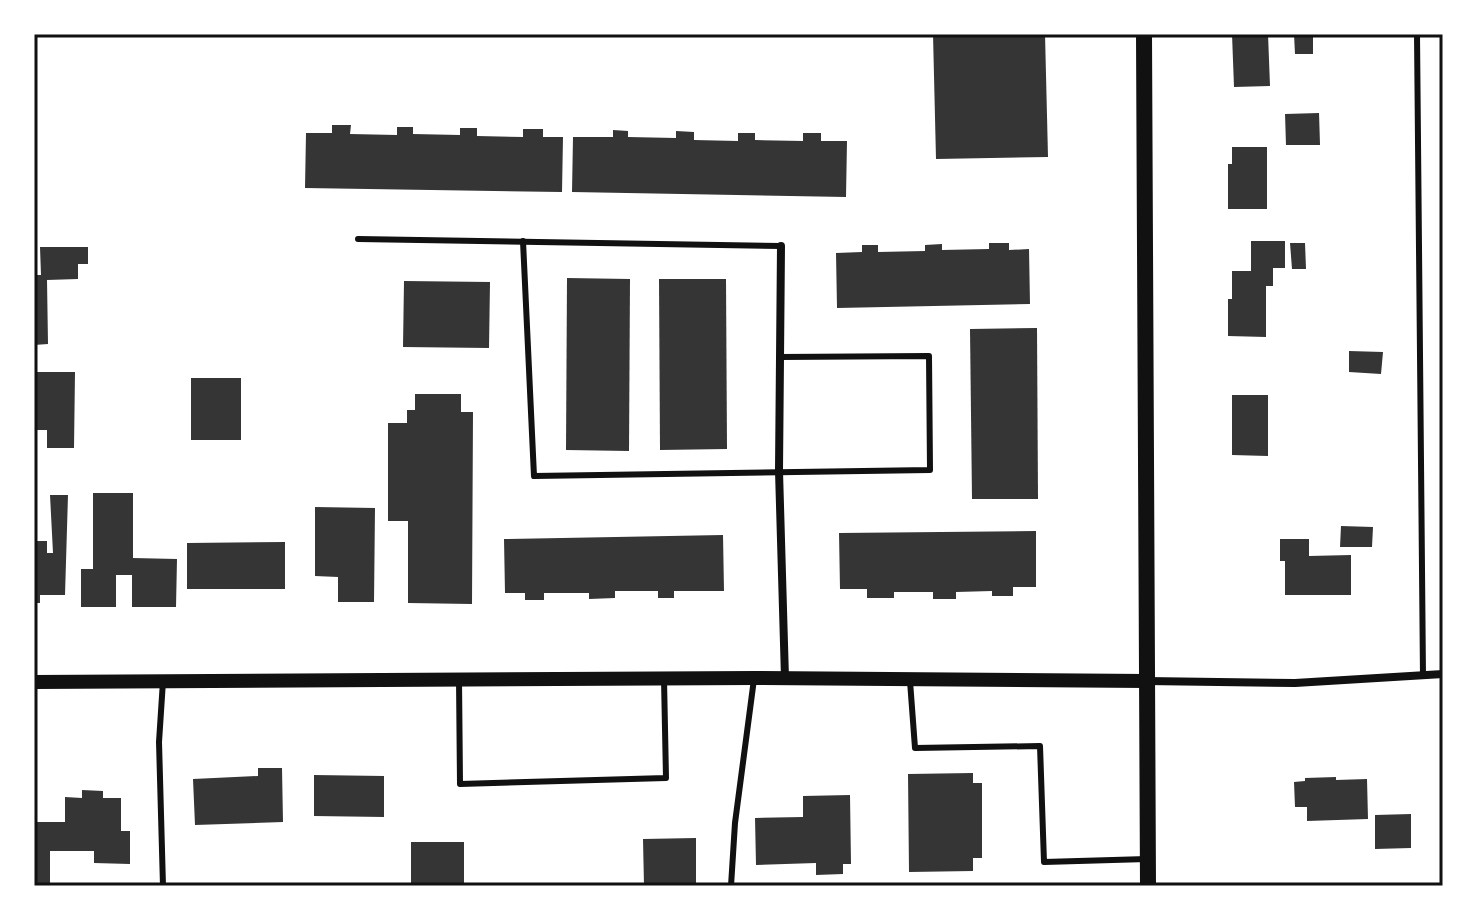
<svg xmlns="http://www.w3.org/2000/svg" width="1477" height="920" viewBox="0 0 1477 920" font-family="'Fira Sans',sans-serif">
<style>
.building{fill:#353535}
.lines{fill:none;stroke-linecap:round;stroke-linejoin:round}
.service{stroke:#111;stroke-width:6}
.minor{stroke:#111;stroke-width:8}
.tertiary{stroke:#111;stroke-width:14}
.secondary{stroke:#111;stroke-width:16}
.neatline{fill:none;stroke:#111;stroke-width:3}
</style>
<rect width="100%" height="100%" fill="#fff"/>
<g class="building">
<polygon points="933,34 1045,34 1048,157 936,159"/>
<polygon points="1232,34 1268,34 1270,86 1234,87"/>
<polygon points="1294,34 1313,34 1313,54 1295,54"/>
<polygon points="1319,113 1320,145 1286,145 1285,114"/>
<polygon points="332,125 351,125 350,134 397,135 397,127 413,127 413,134 460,135 460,128 477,128 477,136 523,137 523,129 543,129 543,137 563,137 562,192 305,188 306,133 332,133"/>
<polygon points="613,130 628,131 628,137 676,138 676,131 694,132 694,140 738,141 738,133 755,133 755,140 803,141 803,133 821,133 821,141 847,141 846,197 572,192 573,137 613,137"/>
<polygon points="1232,147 1267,147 1267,209 1228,209 1228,164 1232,164"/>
<polygon points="1251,241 1285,241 1285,268 1273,268 1273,286 1266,286 1266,337 1228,336 1228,299 1232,299 1232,271 1251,271"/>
<polygon points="989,243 1009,243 1009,250 1029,249 1030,304 837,308 836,253 862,252 862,245 878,245 878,252 925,251 925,245 942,244 942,250 989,249"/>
<polygon points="1290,243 1305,243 1306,269 1292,269"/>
<polygon points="40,247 88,247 88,264 78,264 78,279 47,280 48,344 34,345 34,275 41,275"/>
<polygon points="567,278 630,279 629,451 566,450"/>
<polygon points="659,279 726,279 727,449 660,450"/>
<polygon points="404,281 490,282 489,348 403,347"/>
<polygon points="1037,328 1038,499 972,499 970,329"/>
<polygon points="1349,351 1383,352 1381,374 1349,372"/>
<polygon points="34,372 75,372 74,448 47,448 47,430 34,430"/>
<rect x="191" y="378" width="50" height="62"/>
<polygon points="415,394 461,394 461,412 473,412 472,604 408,603 408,521 388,521 388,423 407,423 407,410 415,410"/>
<polygon points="1232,395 1268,395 1268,456 1232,455"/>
<polygon points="93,493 133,493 133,558 177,559 176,607 132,607 132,575 116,575 116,607 81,607 81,569 93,569"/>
<polygon points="50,495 68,495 65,595 40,595 40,603 34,603 34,541 47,541 47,553 53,553"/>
<polygon points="315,507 375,508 374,602 338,602 338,577 315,576"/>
<polygon points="1341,526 1373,527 1372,547 1340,547"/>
<polygon points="1036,531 1036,587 1013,587 1013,596 992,596 992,591 956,592 956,599 933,599 933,592 894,592 894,598 867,598 867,589 840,589 839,533"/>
<polygon points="723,535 724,591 674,591 674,598 658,598 658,591 615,591 615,598 589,599 589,593 544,593 544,600 525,600 525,593 505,593 504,539"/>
<polygon points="1280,539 1309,539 1309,556 1351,555 1351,595 1285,595 1285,561 1280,561"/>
<polygon points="285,542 285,589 187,589 187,543"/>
<polygon points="258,768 282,768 283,822 195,825 193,779 258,776"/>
<polygon points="973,773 973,783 982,783 982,858 973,858 973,871 909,872 908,774"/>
<polygon points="314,775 384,776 384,817 314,816"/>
<polygon points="1336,777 1336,780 1367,779 1368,819 1307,821 1307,807 1295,807 1294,782 1305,781 1305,778"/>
<polygon points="82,790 103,791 103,798 121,798 121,831 130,831 130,864 94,863 94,851 50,851 50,886 34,886 34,822 65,822 65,797 82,798"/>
<polygon points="850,795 851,864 843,864 843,874 816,875 816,863 756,865 755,818 803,817 803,796"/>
<polygon points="1411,814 1411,848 1375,849 1375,815"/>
<polygon points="696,838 696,886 644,886 643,839"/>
<rect x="411" y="842" width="53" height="44"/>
</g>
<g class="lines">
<g class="service">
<polyline points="1417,34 1423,676"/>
<polyline points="358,239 781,246"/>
<polyline points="523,241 534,476 930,470 929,356 780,357"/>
<polyline points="459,679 460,784 666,778 664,679"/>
<polyline points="163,681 159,742 163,886"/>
<polyline points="910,681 915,748 1040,746 1044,862 1147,859"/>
<polyline points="731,886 735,823 754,679"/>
</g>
<g class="minor">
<polyline points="781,246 779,471 785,678"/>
<polyline points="1146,681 1295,683 1443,674"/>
</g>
<polyline class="tertiary" points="34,682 754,678 1146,681"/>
<polyline class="secondary" points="1144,34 1148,886"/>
</g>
<rect width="1477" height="920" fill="none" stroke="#ffffff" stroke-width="72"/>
<rect x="36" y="36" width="1405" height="848" class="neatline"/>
</svg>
